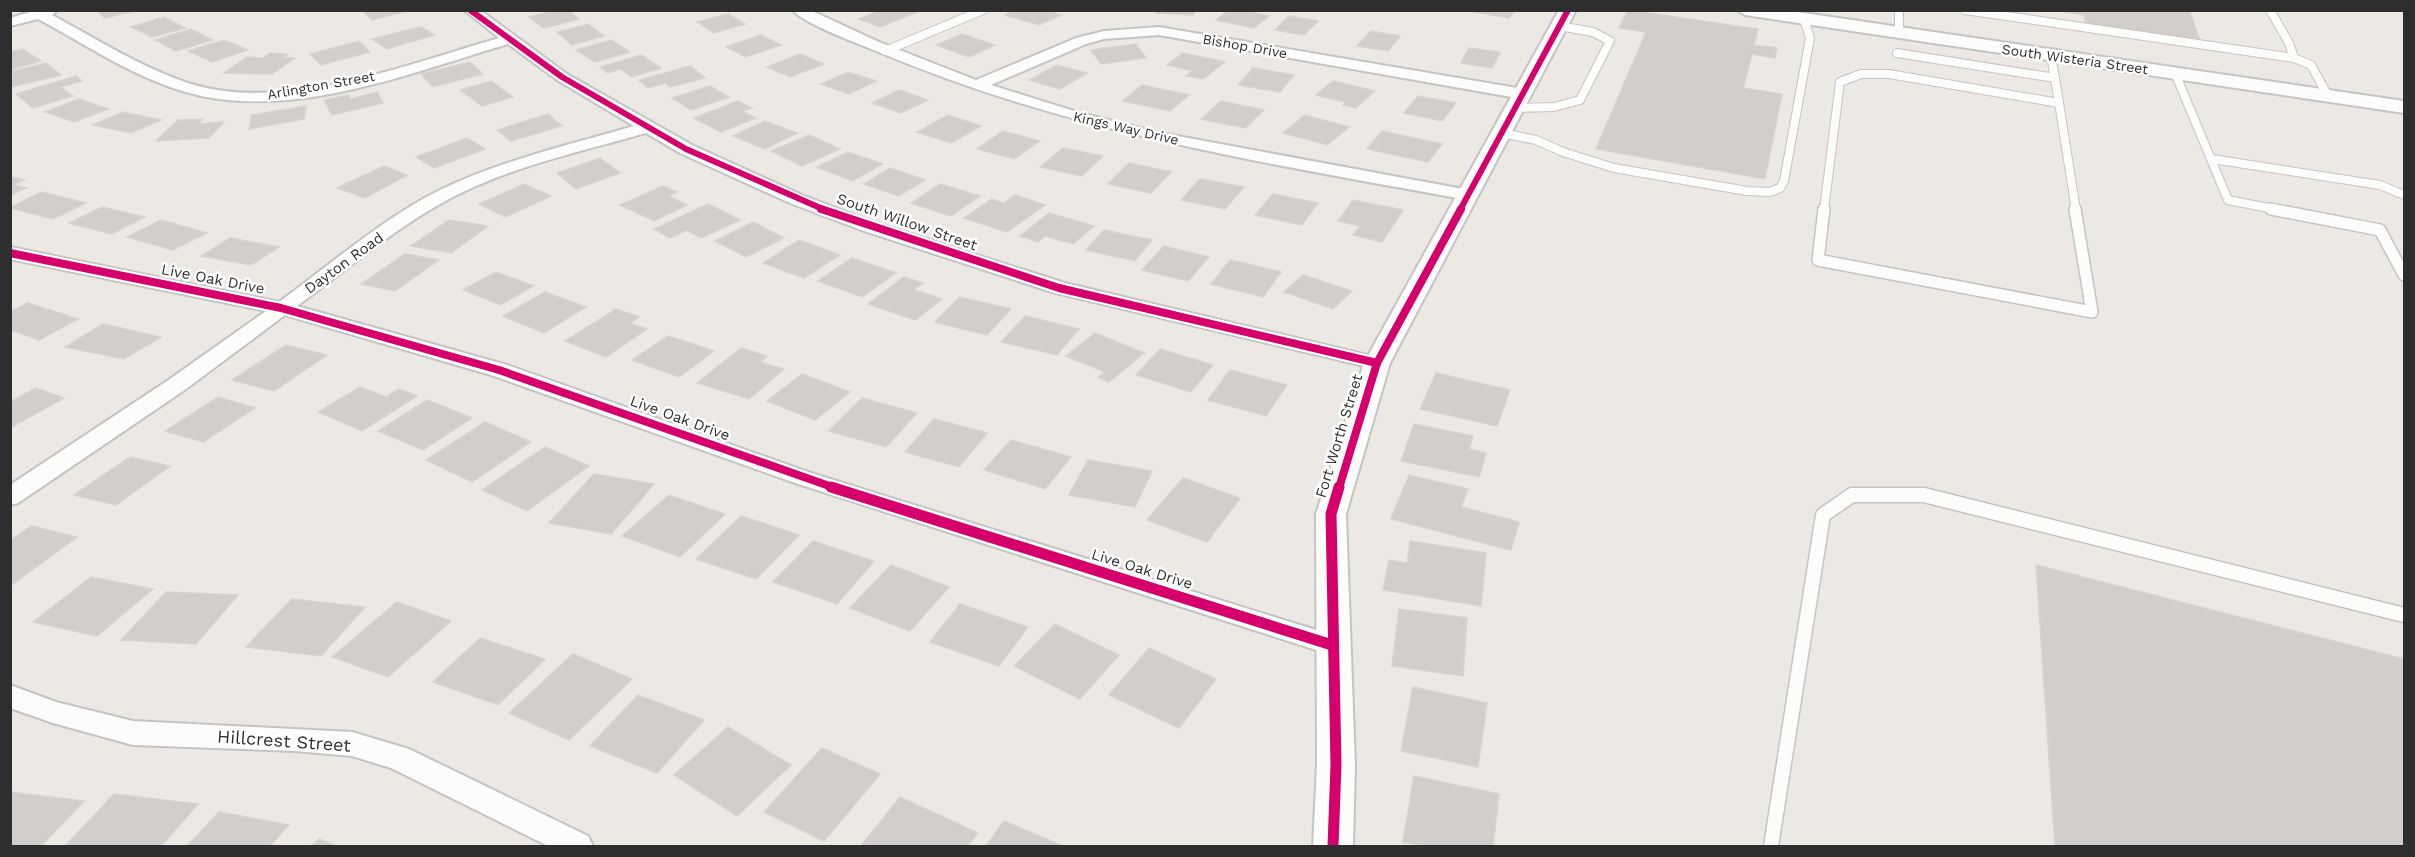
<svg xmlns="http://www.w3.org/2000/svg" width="2415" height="857" viewBox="0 0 2415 857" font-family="'Work Sans',sans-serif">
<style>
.building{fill:#d1cecb;stroke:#d7d4d0;stroke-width:1.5}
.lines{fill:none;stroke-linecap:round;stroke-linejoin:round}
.service-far2-casing{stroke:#c5c4c5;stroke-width:10}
.service-far1-casing{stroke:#c5c4c5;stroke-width:14}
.service-casing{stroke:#c5c4c5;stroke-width:17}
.minor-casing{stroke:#c5c4c5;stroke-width:4}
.tertiary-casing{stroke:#c5c4c5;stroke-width:4}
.service-far2{stroke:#fcfcfb;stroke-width:8}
.service-far1{stroke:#fcfcfb;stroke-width:11}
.service{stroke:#fcfcfb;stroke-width:14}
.minor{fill:#fcfcfb;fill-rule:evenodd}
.tertiary{fill:#fcfcfb;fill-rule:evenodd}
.cycleway-far2-casing{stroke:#fff;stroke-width:8}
.cycleway-far1-casing{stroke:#fff;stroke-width:12}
.cycleway-casing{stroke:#fff;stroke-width:15}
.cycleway-far2{stroke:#d6006c;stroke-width:6}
.cycleway-far1{stroke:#d6006c;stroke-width:8}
.cycleway{stroke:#d6006c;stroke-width:11}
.labels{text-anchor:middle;stroke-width:5;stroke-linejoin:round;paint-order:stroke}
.far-street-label{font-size:14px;fill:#2e2e2e;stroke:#fff}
.street-label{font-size:15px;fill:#2e2e2e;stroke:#fff}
.near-street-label{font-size:18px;fill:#2e2e2e;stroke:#fff}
</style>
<rect width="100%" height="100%" fill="#ece8e4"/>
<g class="building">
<polygon points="96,10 133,10 134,11 105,18"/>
<polygon points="362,10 406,10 407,11 372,20"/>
<polygon points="557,10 567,10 579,19 544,28 529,17"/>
<polygon points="881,10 922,10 880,27 859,19"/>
<polygon points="1014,10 1046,10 1061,15 1039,25 1005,15"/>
<polygon points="1157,10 1196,10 1193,15 1156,13"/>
<polygon points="1229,10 1241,10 1269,16 1254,28 1216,20"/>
<polygon points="1464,10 1515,10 1509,18"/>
<polygon points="1628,10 1758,29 1754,45 1777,48 1775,58 1752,54 1743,88 1782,94 1765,179 1596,149 1646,32 1619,28"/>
<polygon points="2054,10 2189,10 2200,40 2086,24 2084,15"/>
<polygon points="728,14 745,24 714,33 697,22"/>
<polygon points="1289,16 1318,21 1304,35 1275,30"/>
<polygon points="164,17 185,28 152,37 131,27"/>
<polygon points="588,24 604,36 572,45 557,32"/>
<polygon points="421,27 434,35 387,49 372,39"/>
<polygon points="191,29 212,40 176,51 155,40"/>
<polygon points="1371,31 1400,36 1388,51 1357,46"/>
<polygon points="962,34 995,45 969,57 936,45"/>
<polygon points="761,35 781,45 746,57 726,47"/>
<polygon points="224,40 248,50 212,62 188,51"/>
<polygon points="611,40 630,52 595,62 576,50"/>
<polygon points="359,41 370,52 321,65 310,54"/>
<polygon points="1136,44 1146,58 1101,64 1091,50"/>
<polygon points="1469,48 1500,52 1492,68 1461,63"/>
<polygon points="22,49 41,61 10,70 10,52"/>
<polygon points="270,53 288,54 282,58 295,58 272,74 224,73 247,57 263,58"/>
<polygon points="1183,53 1225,62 1203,79 1186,76 1193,71 1167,65"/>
<polygon points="800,54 824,64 790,77 767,67"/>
<polygon points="641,55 661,68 632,77 620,69 608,73 600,67"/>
<polygon points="470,62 483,74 433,87 421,74"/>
<polygon points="46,63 61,75 10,87 10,79 14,79 10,72"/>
<polygon points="1057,65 1087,73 1060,89 1029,80"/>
<polygon points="690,66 705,78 670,87 665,83 648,88 639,80"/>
<polygon points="1253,68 1294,75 1280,92 1238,85"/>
<polygon points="848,72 876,81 849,94 821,84"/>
<polygon points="76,76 82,81 61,87 73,96 33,108 16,94"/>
<polygon points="491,81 513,97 482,106 460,90"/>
<polygon points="1333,81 1375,91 1356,108 1343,105 1346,102 1316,95"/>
<polygon points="1142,85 1189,95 1170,111 1123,101"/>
<polygon points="710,86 729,97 691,110 672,98"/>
<polygon points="899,90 928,100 901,113 872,103"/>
<polygon points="377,92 383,103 332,115 324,100 348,95 350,99"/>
<polygon points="1418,96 1456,103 1442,121 1404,113"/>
<polygon points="79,99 108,109 74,122 45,112"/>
<polygon points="738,101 752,108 742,111 756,118 721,132 694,118"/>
<polygon points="1221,101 1264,110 1245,128 1201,119"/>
<polygon points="306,106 304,119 249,129 252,115"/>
<polygon points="123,112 161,120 131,133 93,125"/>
<polygon points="548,114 562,126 511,141 497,130"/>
<polygon points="948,115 981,126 951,143 917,132"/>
<polygon points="1305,115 1349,127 1327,145 1283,133"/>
<polygon points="203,119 198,124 224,122 209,138 156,141 178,120"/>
<polygon points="765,121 797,133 765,149 733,136"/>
<polygon points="1003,131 1040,141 1014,159 977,149"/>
<polygon points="1382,131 1442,144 1428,162 1367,149"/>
<polygon points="809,135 840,149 802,166 771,151"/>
<polygon points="467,138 485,149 434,168 416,157"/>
<polygon points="1063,148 1103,156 1082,176 1040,167"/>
<polygon points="848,152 883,164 852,181 817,167"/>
<polygon points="600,158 620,173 576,189 557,173"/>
<polygon points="1129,163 1171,172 1151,193 1108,184"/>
<polygon points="384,166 407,175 365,198 337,188"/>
<polygon points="890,168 925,180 899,196 864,184"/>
<polygon points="10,177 24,180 13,185 26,188 10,195"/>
<polygon points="1200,179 1244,187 1225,209 1181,200"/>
<polygon points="524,184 551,196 505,217 479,204"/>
<polygon points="940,184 980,196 951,216 911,203"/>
<polygon points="663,186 677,192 668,196 687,205 654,221 620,205"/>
<polygon points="41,192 86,203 53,219 10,208"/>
<polygon points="1273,194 1318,203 1302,225 1255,215"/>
<polygon points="1015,195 1045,205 1007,232 964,218 992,199 1003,203"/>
<polygon points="1353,200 1403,210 1382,242 1353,235 1360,226 1338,221"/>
<polygon points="708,204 740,220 701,238 687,230 670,238 654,229"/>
<polygon points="102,207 145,217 112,234 69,223"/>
<polygon points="1049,213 1094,226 1073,244 1045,236 1038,242 1020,236"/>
<polygon points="161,220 207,233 173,250 127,237"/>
<polygon points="449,220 488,226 451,253 411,246"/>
<polygon points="753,222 784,238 746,257 715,241"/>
<polygon points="1104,230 1152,240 1135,261 1086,250"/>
<polygon points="230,238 279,247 251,265 201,256"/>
<polygon points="799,240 840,255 804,278 763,263"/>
<polygon points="1164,246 1209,257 1188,281 1142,270"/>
<polygon points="405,254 439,260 395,291 361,284"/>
<polygon points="852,258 896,273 862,297 818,281"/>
<polygon points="1230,260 1281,272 1263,297 1211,284"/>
<polygon points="496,272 534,286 500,305 463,290"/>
<polygon points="1303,275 1352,291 1333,309 1284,292"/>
<polygon points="904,277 923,283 914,290 942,299 915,320 868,304"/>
<polygon points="545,292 586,307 544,333 503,316"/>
<polygon points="960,297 1011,309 987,335 935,322"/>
<polygon points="28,303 78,319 39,340 14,331 10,333 10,312"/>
<polygon points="616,309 639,317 630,323 647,329 606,357 565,341"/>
<polygon points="1025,316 1079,329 1057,355 1001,342"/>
<polygon points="103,324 161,337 124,359 65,347"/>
<polygon points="1095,333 1144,353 1109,382 1098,377 1105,372 1066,356"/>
<polygon points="668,336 714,351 679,377 632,360"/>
<polygon points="286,345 327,355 274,391 232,380"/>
<polygon points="741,348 767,356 760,362 784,369 749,399 697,383"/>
<polygon points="1160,349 1213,365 1191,392 1136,375"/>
<polygon points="1230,370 1287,385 1266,416 1208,400"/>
<polygon points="1436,373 1510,390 1497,426 1420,409"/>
<polygon points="802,374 850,392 815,420 767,401"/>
<polygon points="360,387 386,397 399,389 417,396 362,431 318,412"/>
<polygon points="36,388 64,398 10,428 10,402"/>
<polygon points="218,397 255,408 203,442 165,431"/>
<polygon points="862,398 917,413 886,447 829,431"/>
<polygon points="427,400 472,418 423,450 378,431"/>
<polygon points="934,419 987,433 959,467 905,452"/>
<polygon points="485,422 531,442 472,482 426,460"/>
<polygon points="1414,424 1473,436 1469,449 1486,453 1479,477 1401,461"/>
<polygon points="1011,440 1071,457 1045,489 984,470"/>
<polygon points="545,447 589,466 527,511 482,490"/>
<polygon points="130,457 170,466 116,505 74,495"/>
<polygon points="1088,460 1152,471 1135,507 1069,495"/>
<polygon points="594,474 654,484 611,534 549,523"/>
<polygon points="1409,475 1468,489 1461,507 1519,522 1511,550 1391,519"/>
<polygon points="1183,478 1240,498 1207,542 1147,520"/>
<polygon points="669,495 725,514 680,557 622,536"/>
<polygon points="741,516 799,535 756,579 696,559"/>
<polygon points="31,526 77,537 10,586 10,541"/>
<polygon points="813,541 874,561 837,604 773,582"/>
<polygon points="1410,541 1486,553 1481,606 1383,590 1389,560 1407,563"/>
<polygon points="891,565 949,587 910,631 850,608"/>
<polygon points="2036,565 2404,659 2404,846 2055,846"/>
<polygon points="91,577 153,589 97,636 33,622"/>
<polygon points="166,592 238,595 196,644 121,640"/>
<polygon points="292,599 365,607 321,656 246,647"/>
<polygon points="397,602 451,621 388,677 332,657"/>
<polygon points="960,604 1028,627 999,666 930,642"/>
<polygon points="1399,609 1467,618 1463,676 1392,666"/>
<polygon points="1055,624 1119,655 1080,699 1014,666"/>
<polygon points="480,638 545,659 498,705 433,682"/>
<polygon points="1149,648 1216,679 1179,728 1109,695"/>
<polygon points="573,654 632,679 569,740 509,713"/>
<polygon points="1413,687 1487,703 1478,767 1401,751"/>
<polygon points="638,695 704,720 657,773 590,746"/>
<polygon points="728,727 791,765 737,816 674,775"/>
<polygon points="822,748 880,774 824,841 764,812"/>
<polygon points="1414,776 1499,794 1493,846 1424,846 1403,842"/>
<polygon points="10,792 84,801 41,846 10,846"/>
<polygon points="114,794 198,804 161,846 65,846"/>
<polygon points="900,797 978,833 967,846 861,846"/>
<polygon points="219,812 289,825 270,846 187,846"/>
<polygon points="1004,821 1063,846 986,846"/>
<polygon points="319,839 336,846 311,846"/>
</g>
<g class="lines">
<defs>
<g id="service-far2">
<polyline points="1899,10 1899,33"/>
<polyline points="1965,10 2294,58 2311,65 2328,96"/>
<polyline points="2270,10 2289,43 2294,58"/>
<polyline points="885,51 983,10"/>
<polyline points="1897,53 2055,78"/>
<polyline points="2051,55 2059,103"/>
<polyline points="2175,73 2228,200 2279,210"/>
<polyline points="2059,103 2076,210"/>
<polyline points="1515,108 1554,107 1580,100 1610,41 1593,32 1559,26"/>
<polyline points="1502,133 1536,140 1563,152 1614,168 1747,191 1770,192 1780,188 1784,181 1810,38 1804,19"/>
<polyline points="2212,159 2380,185 2404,195"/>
<polyline points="1824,210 1840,82 1861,74 1889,74 2059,103"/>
</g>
<g id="service-far1">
<polyline points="1824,209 1818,260 2092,312 2075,209"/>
<polyline points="2271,209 2380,230 2404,275"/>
</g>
<polyline id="service" points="1771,846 1823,515 1852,495 1924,495 2404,615"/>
<g id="minor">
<path d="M 58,10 L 52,15 C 98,40 142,68 191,84 C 285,113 408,64 499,38 L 464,10 L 480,10 L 567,74 L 692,145 L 802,195 L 873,222 L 1065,283 L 1384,359 L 1388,363 L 1384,367 L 1377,369 L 1052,292 L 861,230 L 790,203 L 680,153 L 646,133 C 580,152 512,166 451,198 C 396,227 347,270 297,306 L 507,365 L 811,473 L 1342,638 L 1346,645 L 1342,652 L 1332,655 L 795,483 L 491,375 L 285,315 L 186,389 L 18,503 L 10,505 L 10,485 L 170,379 L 266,311 L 10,259 L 10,247 L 279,302 C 328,266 385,217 440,190 C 502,160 569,145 634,126 L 557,80 L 508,44 C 406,74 288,123 182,91 C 130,75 85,44 38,19 L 10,26 L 10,18 L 37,10 Z"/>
<path d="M 792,10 L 810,10 L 879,42 L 976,80 L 1076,38 L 1104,31 L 1159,27 L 1523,89 L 1531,94 L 1523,99 L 1159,35 L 1104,39 L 1086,44 L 991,85 L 1077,112 L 1156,132 L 1474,191 L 1477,195 L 1468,200 C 1265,163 1072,133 881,53 C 860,44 806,25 792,10 Z"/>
<polygon points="10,685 56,702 133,721 352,732 409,749 588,836 593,846 548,846 391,768 352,756 295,751 133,745 53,723 10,708"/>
</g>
<g id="tertiary">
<polygon points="1559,10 1576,10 1390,363 1346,514 1355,765 1353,846 1313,846 1317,765 1316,514 1364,363"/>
<polygon points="1737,10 1784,10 2404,101 2404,113 1745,15"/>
</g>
</defs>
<use href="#service-far2" class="service-far2-casing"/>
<use href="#service-far1" class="service-far1-casing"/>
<use href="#service" class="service-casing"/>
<use href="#minor" class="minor-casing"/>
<use href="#tertiary" class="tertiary-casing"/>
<use href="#service-far2" class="service-far2"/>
<use href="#service-far1" class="service-far1"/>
<use href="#service" class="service"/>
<use href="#minor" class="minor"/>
<use href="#tertiary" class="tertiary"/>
<defs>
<g id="cycleway-far2">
<polyline points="470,10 562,77 686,149 825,210"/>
<polyline points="1460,210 1568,10"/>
</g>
<g id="cycleway-far1">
<polyline points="821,209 1059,288 1377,363"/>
<polyline points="10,253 281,308 499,370 835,488"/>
<polyline points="1339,488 1377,363 1461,209"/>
</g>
<g id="cycleway">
<polyline points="831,487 1332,645"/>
<polyline points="1333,846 1336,765 1331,514 1339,487"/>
</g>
</defs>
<use href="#cycleway-far2" class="cycleway-far2-casing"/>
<use href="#cycleway-far1" class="cycleway-far1-casing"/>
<use href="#cycleway" class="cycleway-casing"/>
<use href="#cycleway-far2" class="cycleway-far2"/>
<use href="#cycleway-far1" class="cycleway-far1"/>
<use href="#cycleway" class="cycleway"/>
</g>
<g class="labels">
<g class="far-street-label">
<text transform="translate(1245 46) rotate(10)" y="5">Bishop Drive</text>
<text transform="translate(2075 59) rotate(8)" y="5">South Wisteria Street</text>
<text transform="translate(321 85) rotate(-10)" y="5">Arlington Street</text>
<text transform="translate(1126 128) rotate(13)" y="5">Kings Way Drive</text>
</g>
<g class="street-label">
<text transform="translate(907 222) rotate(19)" y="5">South Willow Street</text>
<text transform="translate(344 263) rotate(-36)" y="5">Dayton Road</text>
<text transform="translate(213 279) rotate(11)" y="5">Live Oak Drive</text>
<text transform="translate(680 418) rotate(20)" y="5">Live Oak Drive</text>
<text transform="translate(1339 436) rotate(-73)" y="5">Fort Worth Street</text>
<text transform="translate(1142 569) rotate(17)" y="5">Live Oak Drive</text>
</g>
<g class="near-street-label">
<text transform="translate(284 741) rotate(4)" y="6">Hillcrest Street</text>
</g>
</g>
<rect width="2415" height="857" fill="none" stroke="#2e2e2e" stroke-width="24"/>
</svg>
